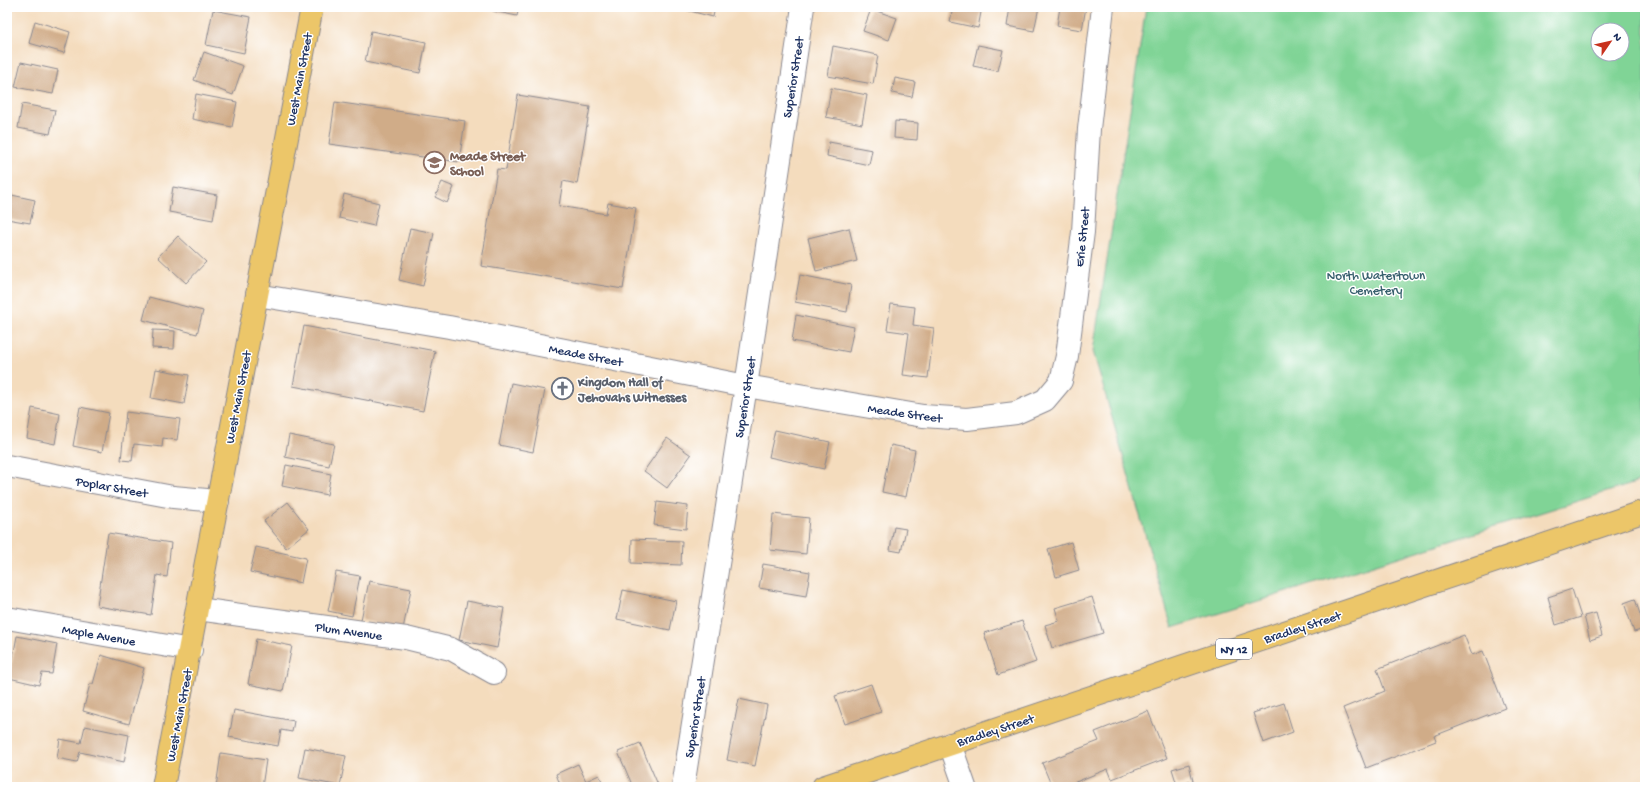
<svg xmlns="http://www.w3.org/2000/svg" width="1652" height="794" viewBox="0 0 1652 794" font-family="'Gochi Hand',sans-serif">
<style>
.green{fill:#80d496;stroke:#4e827a;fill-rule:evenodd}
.building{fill:#d0ac88}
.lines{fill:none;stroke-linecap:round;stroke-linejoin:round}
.minor-casing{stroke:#88868e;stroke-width:24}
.primary-casing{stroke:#88868e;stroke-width:24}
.minor{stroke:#fff;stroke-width:22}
.primary{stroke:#ecc669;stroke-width:22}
.labels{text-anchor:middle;stroke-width:3;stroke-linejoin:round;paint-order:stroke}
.shield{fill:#fff;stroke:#5f6d8e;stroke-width:1}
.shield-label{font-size:12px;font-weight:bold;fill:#1b2f5e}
.street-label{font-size:13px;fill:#1b2f5e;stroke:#fff}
.education-label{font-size:13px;font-weight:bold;fill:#785e54;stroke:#fff;text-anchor:start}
.park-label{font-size:13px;fill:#39616f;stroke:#fff}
.worship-label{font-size:13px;font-weight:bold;fill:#5b616d;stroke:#fff;text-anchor:start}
</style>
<rect width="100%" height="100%" fill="#fff"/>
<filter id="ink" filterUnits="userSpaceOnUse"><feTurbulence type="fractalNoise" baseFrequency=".025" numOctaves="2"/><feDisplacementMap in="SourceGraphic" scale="8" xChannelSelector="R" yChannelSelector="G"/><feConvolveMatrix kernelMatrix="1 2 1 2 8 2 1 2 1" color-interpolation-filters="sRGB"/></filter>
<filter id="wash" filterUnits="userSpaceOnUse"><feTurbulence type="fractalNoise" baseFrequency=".012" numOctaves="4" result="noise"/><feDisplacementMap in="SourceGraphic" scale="16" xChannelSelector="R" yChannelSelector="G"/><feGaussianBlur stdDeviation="0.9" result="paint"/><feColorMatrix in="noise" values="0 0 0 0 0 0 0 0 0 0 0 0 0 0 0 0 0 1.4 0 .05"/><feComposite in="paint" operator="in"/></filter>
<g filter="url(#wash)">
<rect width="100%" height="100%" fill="#f4dcbd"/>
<path class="green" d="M 1146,7 L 1645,7 L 1645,480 L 1172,628 L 1093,351 ZM 1598,30 L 1622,30 L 1622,54 L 1598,54 Z"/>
<g id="blocks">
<g class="building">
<polygon points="494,7 519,7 517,16 493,11"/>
<polygon points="686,7 715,7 713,17 686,10"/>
<polygon points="953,7 982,7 978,28 950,22"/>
<polygon points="1010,7 1039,7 1034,31 1007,26"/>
<polygon points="1060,7 1086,7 1082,30 1057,26"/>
<polygon points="871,9 897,18 889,40 863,31"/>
<polygon points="213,10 251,17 244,53 206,45"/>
<polygon points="35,21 70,32 64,53 29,43"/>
<polygon points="371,31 426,42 420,73 365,62"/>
<polygon points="978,45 1003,50 998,71 973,66"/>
<polygon points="833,46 878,55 873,84 828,76"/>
<polygon points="204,52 243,66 233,95 194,80"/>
<polygon points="21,62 58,70 53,94 15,87"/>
<polygon points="895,78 915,82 912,97 892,93"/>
<polygon points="831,88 867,95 862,124 826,117"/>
<polygon points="196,94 237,102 232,127 192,119"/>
<polygon points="518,95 590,107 577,184 563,181 559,206 606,214 608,203 636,208 623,289 481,266 497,169 506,170"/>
<polygon points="335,102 465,121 459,162 329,144"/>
<polygon points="22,104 55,110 50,134 18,128"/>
<polygon points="895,121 918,123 917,140 894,138"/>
<polygon points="829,142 872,150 869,165 827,156"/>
<polygon points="442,182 454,187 447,203 435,197"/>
<polygon points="173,187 217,195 213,220 169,212"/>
<polygon points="7,194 35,200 30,223 7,219"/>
<polygon points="344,194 379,203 374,226 339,218"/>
<polygon points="410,228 434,233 423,286 399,280"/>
<polygon points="849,228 857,261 816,271 808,238"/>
<polygon points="178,236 206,262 186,283 158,257"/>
<polygon points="800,275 851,285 847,312 795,302"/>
<polygon points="149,297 203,311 197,334 143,320"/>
<polygon points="891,304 915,307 913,325 934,328 928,378 903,375 909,333 887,330"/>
<polygon points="796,315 854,327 849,352 792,341"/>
<polygon points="304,326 435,351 423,411 293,386"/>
<polygon points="153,330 175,331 174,349 152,348"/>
<polygon points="156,369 189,375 184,404 151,398"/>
<polygon points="511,383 545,390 533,452 499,445"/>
<polygon points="80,407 109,413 102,452 73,446"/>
<polygon points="32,408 60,414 55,444 27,438"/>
<polygon points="126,412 180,419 177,440 163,438 162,447 134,444 132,461 121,460"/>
<polygon points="775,430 830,442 824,469 769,457"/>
<polygon points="289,435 334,444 329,466 285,457"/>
<polygon points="667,438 691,455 667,488 644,471"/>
<polygon points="891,445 915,450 906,497 882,492"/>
<polygon points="286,465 331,474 327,495 282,486"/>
<polygon points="288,502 309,529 286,548 264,521"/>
<polygon points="657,502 688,506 686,529 654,525"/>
<polygon points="773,514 809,518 806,554 770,550"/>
<polygon points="894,527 906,529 901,552 890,550"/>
<polygon points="108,533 171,543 167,577 157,575 151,615 97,606"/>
<polygon points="632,539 682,541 681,565 631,563"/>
<polygon points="1071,542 1079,570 1056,577 1048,549"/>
<polygon points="256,547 306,558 301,583 250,572"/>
<polygon points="763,564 810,572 806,596 759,588"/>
<polygon points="336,572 360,576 352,616 328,611"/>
<polygon points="369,581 411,589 403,629 361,620"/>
<polygon points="1572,589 1581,617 1556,625 1548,597"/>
<polygon points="623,590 676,601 670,630 617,619"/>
<polygon points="1092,597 1103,633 1052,648 1045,625 1059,621 1055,608"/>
<polygon points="1635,599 1645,629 1634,632 1624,603"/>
<polygon points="467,601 504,608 497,648 459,640"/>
<polygon points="1596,613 1602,636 1590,640 1584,616"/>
<polygon points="1022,621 1036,662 998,675 984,633"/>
<polygon points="1464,635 1472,655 1483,651 1505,708 1434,736 1436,741 1366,768 1343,708 1385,691 1377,669"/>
<polygon points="17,636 57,644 52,674 42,673 39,685 9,678"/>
<polygon points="256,639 292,646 283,691 248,684"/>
<polygon points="101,655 144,668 129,724 83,711 90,684 93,684"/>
<polygon points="871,684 881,712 845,724 835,696"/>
<polygon points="739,699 767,705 755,766 727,760"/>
<polygon points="1284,703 1293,732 1263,743 1253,713"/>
<polygon points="234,710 294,721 292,732 281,730 278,746 229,737"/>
<polygon points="1148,711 1167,758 1112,779 1108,769 1063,787 1052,787 1042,763 1099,741 1095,732"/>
<polygon points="85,726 129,735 124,762 80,752 77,762 57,758 60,739 81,743"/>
<polygon points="640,743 659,787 633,787 618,752"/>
<polygon points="305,748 346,756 340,786 299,778"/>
<polygon points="221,753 266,760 262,787 216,787"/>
<polygon points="578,764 586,781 599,775 605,787 561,787 556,774"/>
<polygon points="1189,764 1193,781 1177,785 1172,769"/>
</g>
</g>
</g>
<g filter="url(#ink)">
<use href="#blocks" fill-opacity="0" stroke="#88868e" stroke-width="1"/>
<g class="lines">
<defs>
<g id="minor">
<polyline points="257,295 449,327 746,386 923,416 967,419 1016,413 1045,400 1061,381 1067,356 1083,232 1089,129 1103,7"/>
<polyline points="7,466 173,497 218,501"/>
<polyline points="198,609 406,638 451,649 494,673"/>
<polyline points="7,618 191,650"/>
<polyline points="950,744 965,787"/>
<polyline points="683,787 746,386 803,7"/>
</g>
<g id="primary">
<polyline points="163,787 312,7"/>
<polyline points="823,787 1645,511"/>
</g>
</defs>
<use href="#minor" class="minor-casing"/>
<use href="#primary" class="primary-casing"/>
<use href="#minor" class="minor"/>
<use href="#primary" class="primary"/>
</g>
</g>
<defs>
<symbol id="school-ring" viewBox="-11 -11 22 22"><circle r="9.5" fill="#fff" stroke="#8d6e63" stroke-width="1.5"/><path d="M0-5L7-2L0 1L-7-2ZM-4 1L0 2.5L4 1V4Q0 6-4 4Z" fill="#8d6e63"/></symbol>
<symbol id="church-ring" viewBox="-11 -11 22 22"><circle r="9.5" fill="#fff" stroke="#6b7280" stroke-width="1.5"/><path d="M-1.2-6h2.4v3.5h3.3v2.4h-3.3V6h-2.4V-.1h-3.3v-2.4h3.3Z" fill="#6b7280"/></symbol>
</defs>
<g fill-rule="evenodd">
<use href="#school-ring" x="422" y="150" width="25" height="25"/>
<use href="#church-ring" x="550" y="376" width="25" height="25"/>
</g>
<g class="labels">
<rect class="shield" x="1216" y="639" width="36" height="20" rx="3"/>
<g class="shield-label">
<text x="1234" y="653">NY 12</text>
</g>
<g class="street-label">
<text transform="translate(792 77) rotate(-81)" y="5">Superior Street</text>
<text transform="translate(298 79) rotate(-79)" y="5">West Main Street</text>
<text transform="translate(1081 237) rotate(-84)" y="5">Erie Street</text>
<text transform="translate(586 354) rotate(11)" y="5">Meade Street</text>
<text transform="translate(237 397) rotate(-79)" y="5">West Main Street</text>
<text transform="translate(744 397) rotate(-81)" y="5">Superior Street</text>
<text transform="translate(905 412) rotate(8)" y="5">Meade Street</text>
<text transform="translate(112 486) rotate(10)" y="5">Poplar Street</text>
<text transform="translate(1302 626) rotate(-18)" y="5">Bradley Street</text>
<text transform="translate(349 630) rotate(8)" y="5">Plum Avenue</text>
<text transform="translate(99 634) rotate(10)" y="5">Maple Avenue</text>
<text transform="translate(178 715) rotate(-79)" y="5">West Main Street</text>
<text transform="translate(694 717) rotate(-81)" y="5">Superior Street</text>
<text transform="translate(995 729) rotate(-18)" y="5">Bradley Street</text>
</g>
<g class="education-label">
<text x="450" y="160">Meade Street<tspan x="450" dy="15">School</tspan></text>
</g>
<g class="park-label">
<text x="1376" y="279">North Watertown<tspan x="1376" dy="15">Cemetery</tspan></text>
</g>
<g class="worship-label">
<text x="578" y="386">Kingdom Hall of<tspan x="578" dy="15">Jehovahs Witnesses</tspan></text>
</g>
</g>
<rect width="1652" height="794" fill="none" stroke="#fff" stroke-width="24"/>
<g transform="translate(1610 42) rotate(56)"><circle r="19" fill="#ffffff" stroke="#a4acbf"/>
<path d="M0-3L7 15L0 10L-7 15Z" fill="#c8321e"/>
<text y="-6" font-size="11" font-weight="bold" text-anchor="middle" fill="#1b2f5e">N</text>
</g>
</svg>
